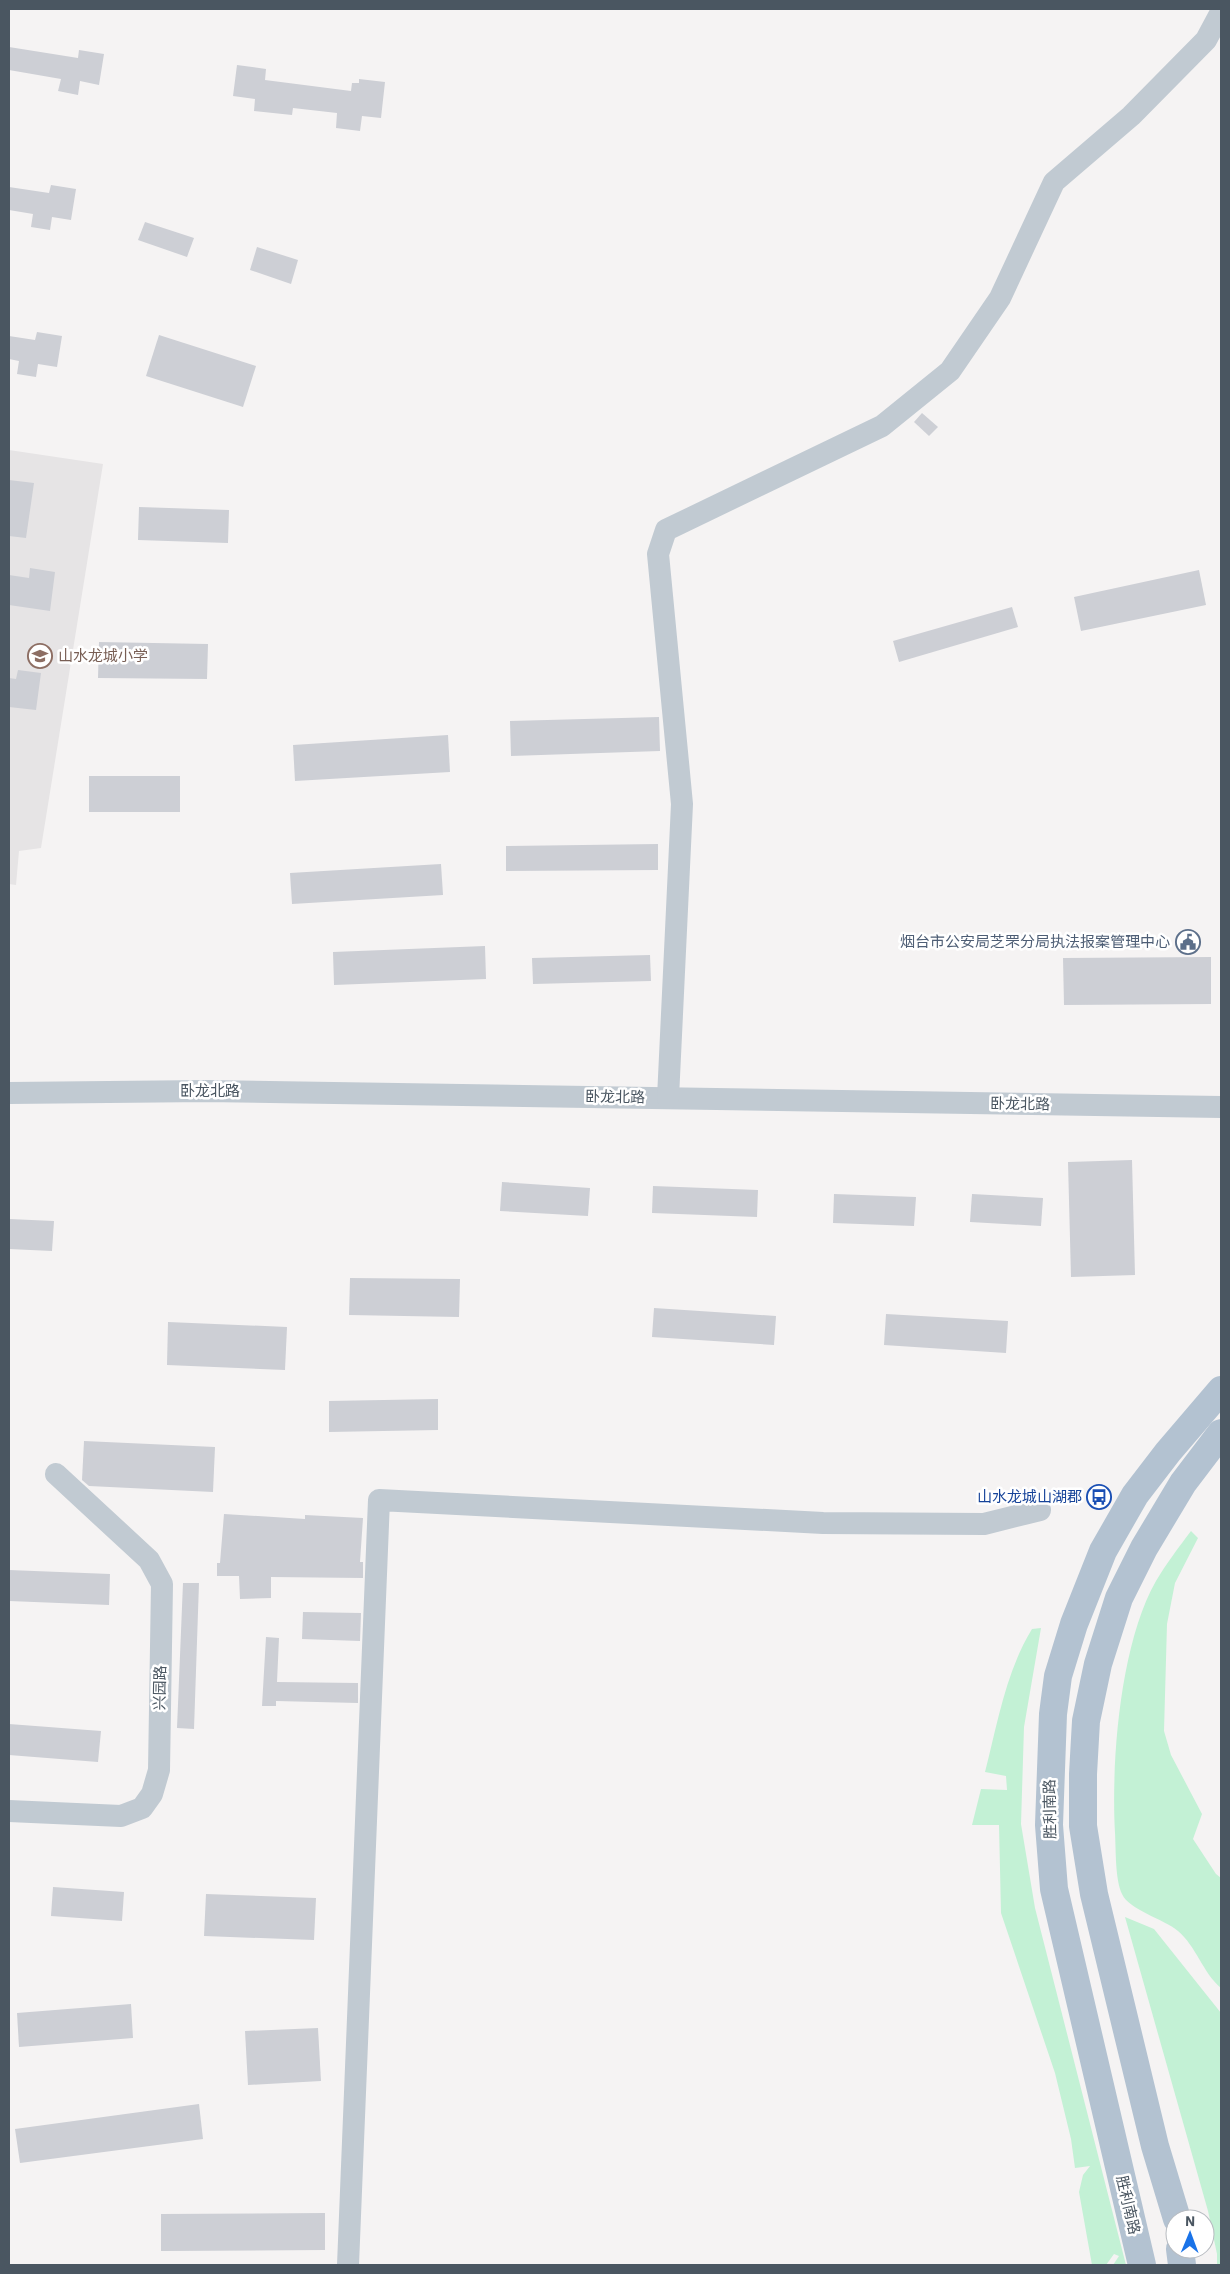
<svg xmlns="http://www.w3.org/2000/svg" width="1230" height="2274" viewBox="0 0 1230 2274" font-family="'IBM Plex Sans','Noto Sans SC',sans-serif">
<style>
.education{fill:#e6e4e5}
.green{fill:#c3f1d5}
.building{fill:#cdcfd5}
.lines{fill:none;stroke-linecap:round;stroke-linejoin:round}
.minor{stroke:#c1cad2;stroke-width:22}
.major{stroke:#b3c2d1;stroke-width:28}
.labels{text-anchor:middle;stroke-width:5;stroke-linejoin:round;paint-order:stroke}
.education-label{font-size:15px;fill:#785e54;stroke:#fff;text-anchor:start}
.service-label{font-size:15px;fill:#4e5e75;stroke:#fff;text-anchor:end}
.street-label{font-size:15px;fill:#4a5661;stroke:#fff}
.transit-label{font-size:15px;fill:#164399;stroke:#fff;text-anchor:end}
</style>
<rect width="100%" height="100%" fill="#f5f3f3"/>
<polygon class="education" points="9,450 103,464 41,848 19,851 16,885 9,884"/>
<g class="green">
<path d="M 1191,1531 L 1198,1538 L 1175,1583 L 1167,1624 L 1164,1731 L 1171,1755 L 1202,1814 L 1193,1839 L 1216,1874 L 1221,1878 L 1221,1988 C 1203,1973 1196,1946 1178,1931 C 1164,1919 1129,1910 1122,1894 C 1115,1879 1116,1850 1115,1833 C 1111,1762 1120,1644 1156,1581 C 1166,1564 1179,1547 1191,1531 Z"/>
<path d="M 1041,1628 L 1024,1727 L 1021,1824 L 1035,1908 L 1126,2265 L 1113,2265 L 1119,2256 L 1114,2254 L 1106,2265 L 1092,2265 L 1079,2192 L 1083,2175 L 1090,2166 L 1075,2168 L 1071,2139 L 1055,2073 L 1001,1913 L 999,1825 L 972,1825 L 981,1789 L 1007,1790 L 1006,1776 L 985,1772 C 997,1725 1006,1671 1032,1629 Z"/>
<polygon points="1125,1917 1154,1929 1221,2013 1221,2265 1217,2265 1217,2254 1208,2211"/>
</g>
<g class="building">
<polygon points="9,47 78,58 79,50 104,54 99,85 80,81 78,95 58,91 61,79 9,70"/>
<polygon points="237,65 266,69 265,80 351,91 352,83 359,83 359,79 385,82 381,118 362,116 360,131 336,128 337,113 293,108 292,115 254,111 255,99 233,96"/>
<polygon points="51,185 76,189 71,220 52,217 50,230 31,227 33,214 9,210 9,187 49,193"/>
<polygon points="145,222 194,238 187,257 138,240"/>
<polygon points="257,247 298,260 291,284 250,270"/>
<polygon points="37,332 62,336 57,367 38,364 36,377 17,374 19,361 9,359 9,336 35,340"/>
<polygon points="159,335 256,366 243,407 146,376"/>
<polygon points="922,413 938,427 929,436 914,422"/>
<polygon points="9,480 34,483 26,538 9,536"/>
<polygon points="139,507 229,510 228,543 138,540"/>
<polygon points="30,568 55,572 50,611 9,605 9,575 29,578"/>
<polygon points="1199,570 1206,605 1081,631 1074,597"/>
<polygon points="1012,607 1018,627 899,662 893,641"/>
<polygon points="99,642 208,644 207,679 98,678"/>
<polygon points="18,670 41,673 36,710 9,707 9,678 16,679"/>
<polygon points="659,717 660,751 511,756 510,721"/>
<polygon points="448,735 450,772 295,781 293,745"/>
<rect x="89" y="776" width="91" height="36"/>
<polygon points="658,844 658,870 506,871 506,846"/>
<polygon points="441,864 443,895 292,904 290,873"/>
<polygon points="485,946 486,979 334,985 333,952"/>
<polygon points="650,955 651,981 533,984 532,958"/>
<polygon points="1211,957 1211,1004 1064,1005 1063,958"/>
<polygon points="1132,1160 1135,1275 1071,1277 1068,1162"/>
<polygon points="502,1182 590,1188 588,1216 500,1211"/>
<polygon points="653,1186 758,1190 757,1217 652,1213"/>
<polygon points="834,1194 916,1197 914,1226 833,1223"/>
<polygon points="972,1194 1043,1198 1041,1226 970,1222"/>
<polygon points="9,1219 54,1221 52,1251 9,1249"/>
<polygon points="350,1278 460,1279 459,1317 349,1315"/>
<polygon points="654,1308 776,1316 774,1345 652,1337"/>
<polygon points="886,1314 1008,1321 1006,1353 884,1345"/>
<polygon points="168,1322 287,1327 285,1370 167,1365"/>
<polygon points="438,1399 438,1430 329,1432 329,1401"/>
<polygon points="84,1441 215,1447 213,1492 89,1486 82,1480"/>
<polygon points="224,1514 305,1519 305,1515 363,1518 360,1562 363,1562 363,1578 271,1577 271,1598 240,1599 239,1576 217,1576 217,1563 220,1563"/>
<polygon points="9,1570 110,1574 109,1605 9,1601"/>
<polygon points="183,1583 199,1583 194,1729 177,1728"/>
<polygon points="303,1612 361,1613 360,1641 302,1639"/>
<polygon points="266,1637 279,1638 277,1682 358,1683 358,1703 276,1701 276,1706 262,1706"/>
<polygon points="9,1724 101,1731 98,1762 9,1755"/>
<polygon points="53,1887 124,1892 122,1921 51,1916"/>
<polygon points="206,1894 316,1898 314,1940 204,1936"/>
<polygon points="131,2004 133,2038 19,2047 17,2013"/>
<polygon points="318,2028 321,2081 248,2085 245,2031"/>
<polygon points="199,2104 203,2139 20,2163 15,2129"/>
<polygon points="325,2213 325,2250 161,2251 161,2214"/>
</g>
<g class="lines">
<g class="minor">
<polyline points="9,1093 207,1091 1221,1107"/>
<polyline points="668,1098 682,804 658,554 666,530 882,426 950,371 1000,298 1054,182 1131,116 1206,40 1221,12"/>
<polyline points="9,1811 121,1816 142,1808 152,1794 159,1770 162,1584 149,1560 56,1474"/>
<polyline points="348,2265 379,1500 823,1523 984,1524 1040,1510"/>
</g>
<g class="major">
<polyline points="1177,2219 1155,2146 1094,1894 1083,1826 1083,1774 1086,1721 1098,1664 1119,1598 1144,1548 1183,1483 1221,1433"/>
<polyline points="1180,2249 1182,2265"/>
<polyline points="1142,2265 1054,1889 1049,1825 1053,1714 1058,1676 1074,1624 1103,1551 1135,1495 1168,1452 1221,1390"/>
</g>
</g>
<defs>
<symbol id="school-ring" viewBox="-11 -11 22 22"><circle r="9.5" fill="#fff" stroke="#8d6e63" stroke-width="1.5"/><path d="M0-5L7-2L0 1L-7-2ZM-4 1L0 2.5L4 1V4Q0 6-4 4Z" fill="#8d6e63"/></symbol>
<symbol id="civic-ring" viewBox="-11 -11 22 22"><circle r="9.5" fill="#fff" stroke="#5c6f8a" stroke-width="1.5"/><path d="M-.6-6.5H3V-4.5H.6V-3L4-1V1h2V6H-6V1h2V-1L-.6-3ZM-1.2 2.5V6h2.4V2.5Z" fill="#5c6f8a"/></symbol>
<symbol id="bus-ring" viewBox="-11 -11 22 22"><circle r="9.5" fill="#fff" stroke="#1a4fb4" stroke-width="1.5"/><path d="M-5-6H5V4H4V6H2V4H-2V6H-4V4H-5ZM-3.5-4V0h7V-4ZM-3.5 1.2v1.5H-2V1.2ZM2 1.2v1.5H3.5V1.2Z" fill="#1a4fb4"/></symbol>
</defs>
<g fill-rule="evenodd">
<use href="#school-ring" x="26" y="642" width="28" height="28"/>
<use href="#civic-ring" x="1174" y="928" width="28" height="28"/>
<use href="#bus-ring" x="1085" y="1483" width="28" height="28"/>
</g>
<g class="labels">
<g class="education-label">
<text x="58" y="661">山水龙城小学</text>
</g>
<g class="service-label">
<text x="1170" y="947">烟台市公安局芝罘分局执法报案管理中心</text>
</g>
<g class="street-label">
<text x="210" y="1096">卧龙北路</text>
<text transform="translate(615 1097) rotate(1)" y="5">卧龙北路</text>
<text transform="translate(1020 1104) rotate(1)" y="5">卧龙北路</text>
<text transform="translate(160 1688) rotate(-89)" y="5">兴园路</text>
<text transform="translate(1050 1809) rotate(-91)" y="5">胜利南路</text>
<text transform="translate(1128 2205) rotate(77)" y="5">胜利南路</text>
</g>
<g class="transit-label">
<text x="1082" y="1502">山水龙城山湖郡</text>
</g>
</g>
<rect width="1230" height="2274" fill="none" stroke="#4a5661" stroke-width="20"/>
<g transform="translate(1190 2234) rotate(1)"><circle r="24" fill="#ffffff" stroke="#b7bbc0"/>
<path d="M0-4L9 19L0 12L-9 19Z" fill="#1a73e8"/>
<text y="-8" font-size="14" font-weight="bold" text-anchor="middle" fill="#4a5661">N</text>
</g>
</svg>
